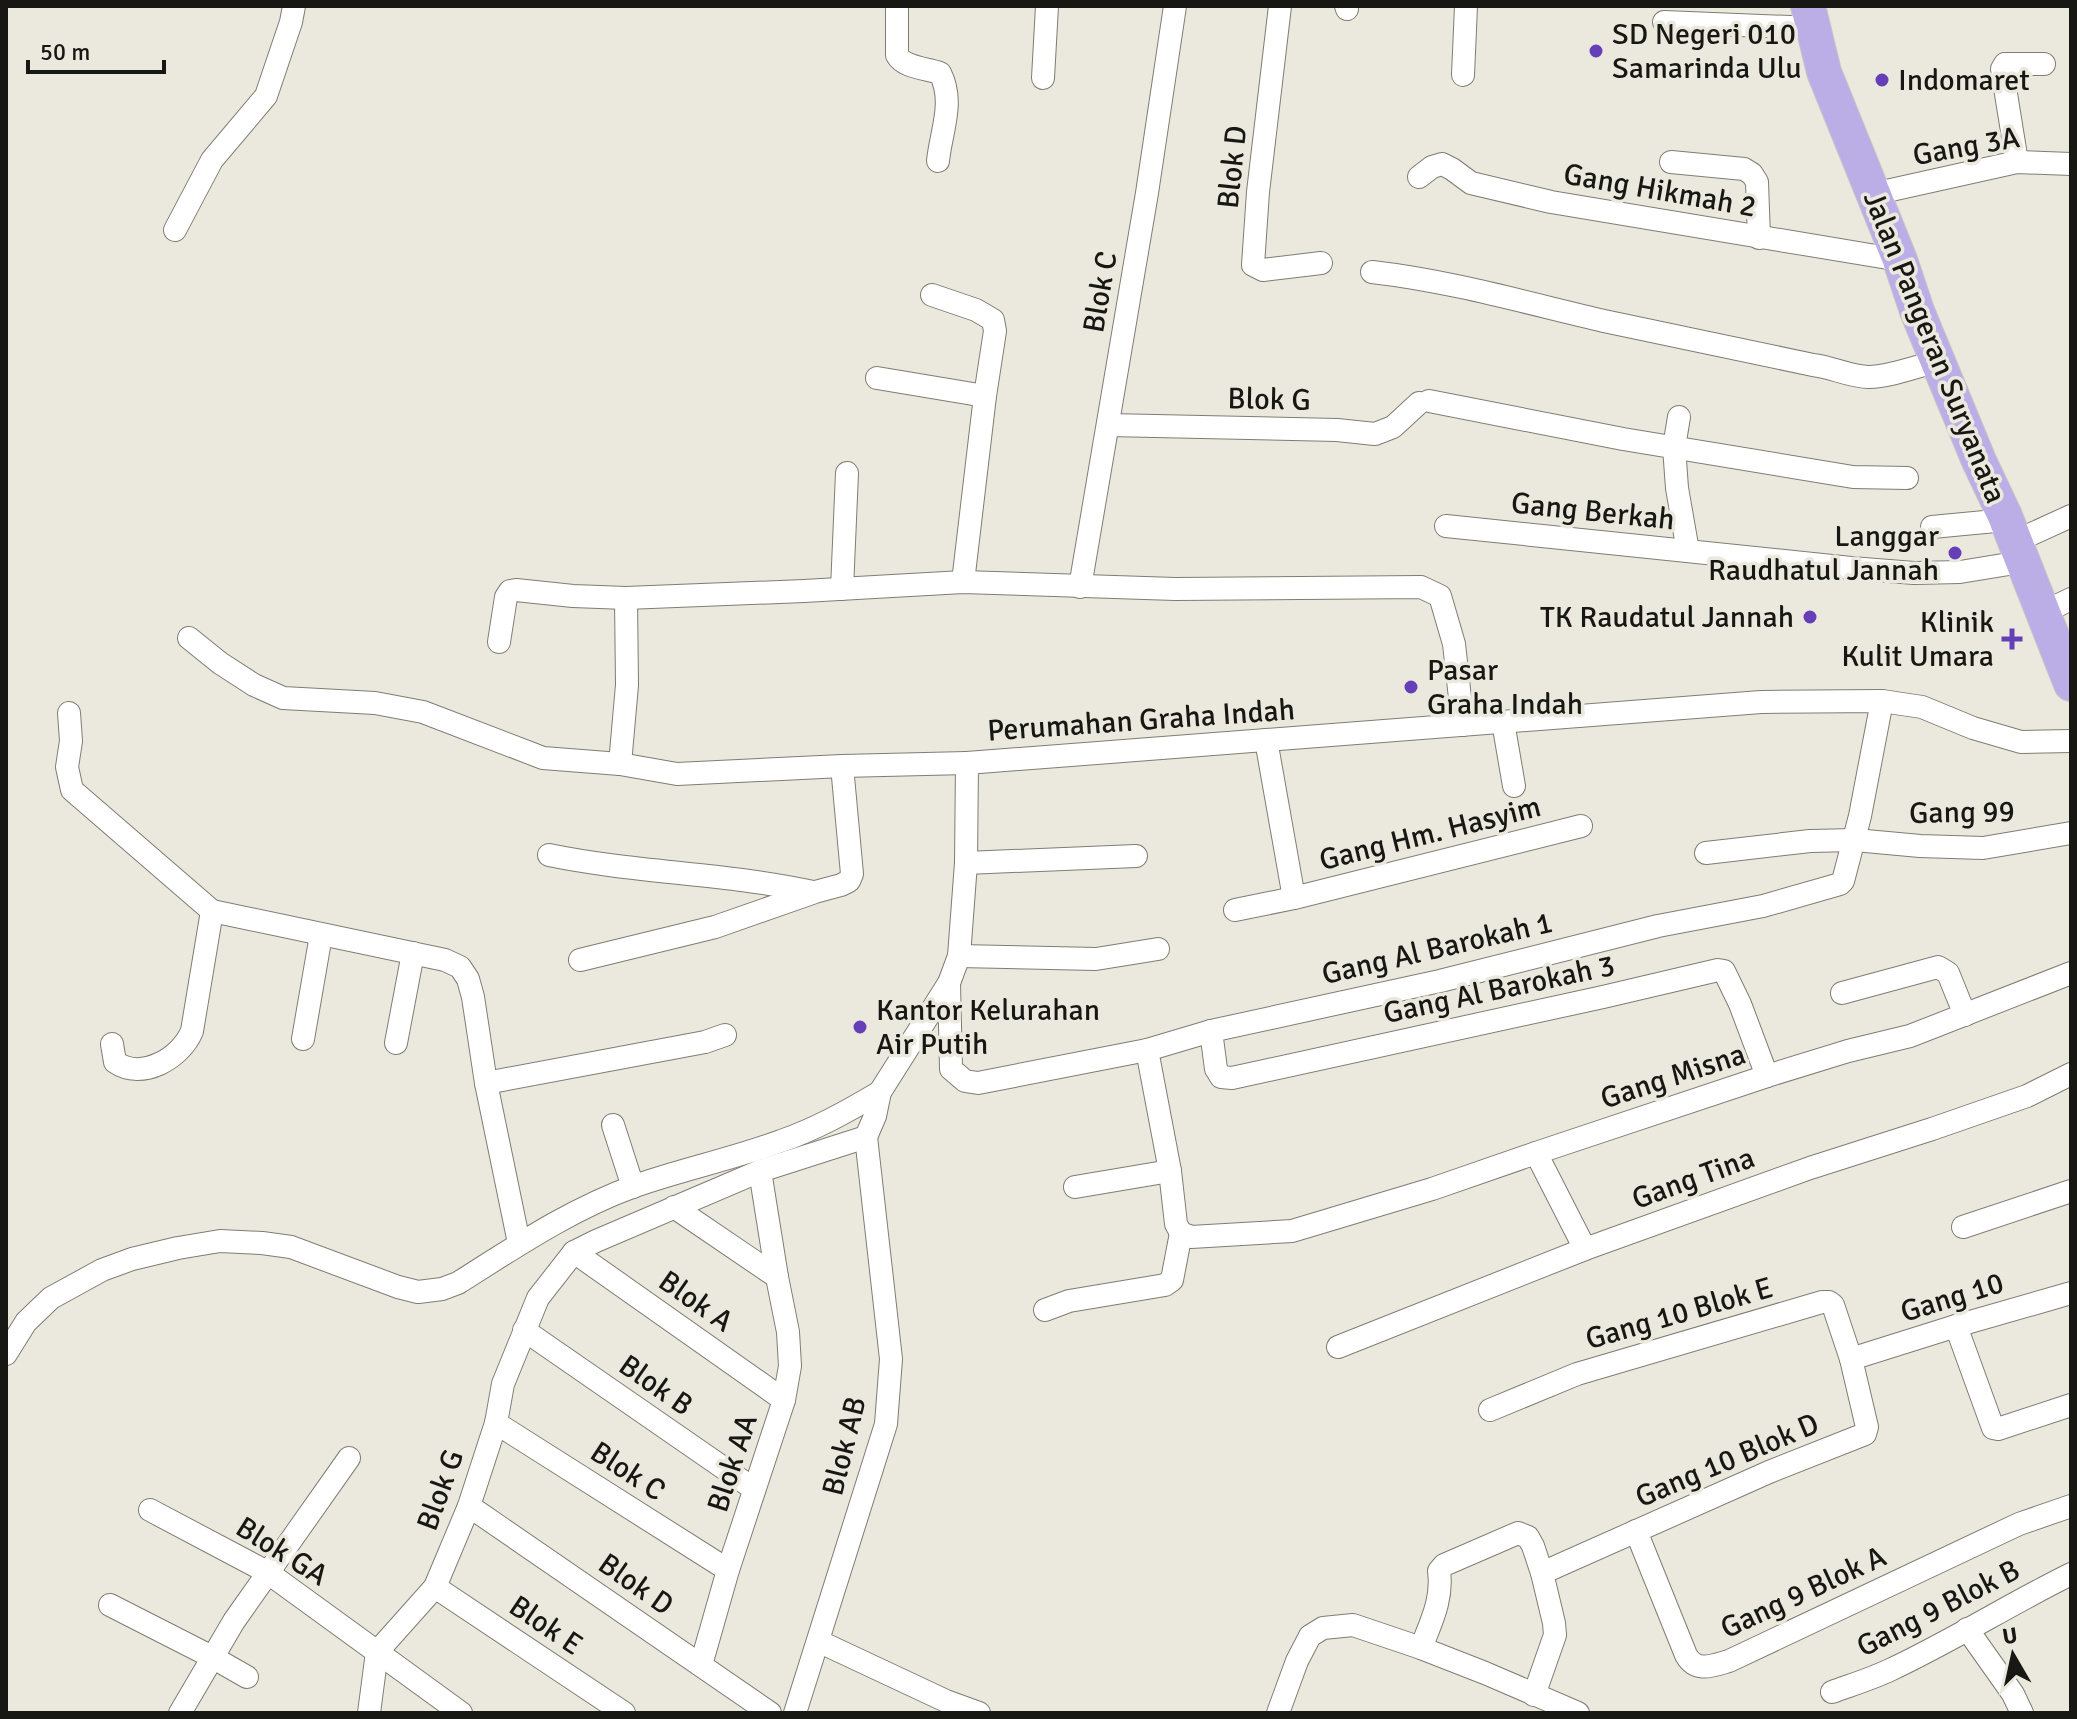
<svg xmlns="http://www.w3.org/2000/svg" width="2077" height="1719" viewBox="0 0 2077 1719" font-family="Signika,sans-serif">
<style>
.lines{fill:none;stroke-linecap:round;stroke-linejoin:round}
.minor-casing{stroke:#7f7d73;stroke-width:24}
.primary-casing{stroke:#c7c7c6;stroke-width:36}
.minor{stroke:#fff;stroke-width:22}
.primary{stroke:#bbade6;stroke-width:34}
.poi-dot{fill:#653fb7;stroke:#ebe8de;stroke-width:3}
.labels{text-anchor:middle;stroke-width:7;stroke-linejoin:round;paint-order:stroke}
.poi-label{font-size:30px;fill:#171713;stroke:#ebe8de;text-anchor:start}
.street-label{font-size:30px;fill:#171713;stroke:#ebe8de}
</style>
<rect width="100%" height="100%" fill="#ebe8de"/>
<g class="lines">
<defs>
<g id="minor">
<path d="M 897,6 L 897,55 C 904,68 926,68 940,73 C 955,102 941,131 938,161"/>
<polyline points="1280,6 1258,192 1253,265 1263,270 1321,263"/>
<polyline points="1346,6 1347,9"/>
<polyline points="1664,22 1814,28"/>
<polyline points="1463,75 1466,6"/>
<polyline points="1043,78 1047,6"/>
<polyline points="1671,162 1744,169 1752,174 1757,182 1759,238"/>
<polyline points="2017,162 2002,69 2005,64 2044,64"/>
<polyline points="1419,177 1432,167 1442,164 1452,169 1471,183 1551,202 1900,260"/>
<polyline points="1873,194 2017,162 2071,164"/>
<polyline points="175,230 212,160 266,96 291,22 294,6"/>
<path d="M 1372,272 C 1451,281 1527,303 1604,321 C 1674,336 1743,350 1813,365 C 1832,367 1850,377 1869,377 C 1888,377 1919,366 1938,361"/>
<polyline points="932,295 976,310 993,320 995,331 985,396 963,582"/>
<polyline points="877,378 985,396"/>
<polyline points="1429,401 1623,439 1853,477 1907,478"/>
<polyline points="1679,417 1674,447 1677,488 1688,551"/>
<polyline points="1108,425 1337,430 1375,434 1393,427 1419,403"/>
<polyline points="1446,526 1851,568 1914,573 1960,572 2021,562"/>
<polyline points="1932,527 2006,520"/>
<polyline points="2014,542 2071,516"/>
<polyline points="1080,587 1147,193 1175,6"/>
<polyline points="842,589 847,473"/>
<polyline points="2042,613 2071,599"/>
<polyline points="189,638 220,663 254,685 283,698 375,703 423,712 543,758 620,764 677,774 842,766 967,763"/>
<polyline points="499,642 506,597 510,591 516,590 573,596 626,598 804,591 963,582 1175,589 1421,587 1440,596 1454,644 1463,725"/>
<polyline points="69,713 71,741 67,767 72,790 212,911"/>
<polyline points="1503,722 1514,786"/>
<polyline points="1266,740 1294,898"/>
<polyline points="620,764 627,685 626,598"/>
<polyline points="1706,853 1810,841 1855,840 1920,846 1983,848 2071,833"/>
<path d="M 549,855 C 636,873 726,873 813,892"/>
<polyline points="966,863 1136,856"/>
<polyline points="1235,910 1294,898 1581,826"/>
<polyline points="959,956 1096,959 1158,949"/>
<polyline points="580,960 715,927 815,892 841,885 849,881 852,874 842,766"/>
<polyline points="949,983 951,1069 965,1081 978,1083 1147,1050 1211,1031 1440,981 1658,926 1763,906 1840,884 1843,881 1860,816 1882,701"/>
<polyline points="1842,993 1938,967 1948,973 1965,1015"/>
<polyline points="1211,1031 1216,1069 1221,1077 1232,1078 1603,997 1718,970 1724,971 1740,1004 1767,1076"/>
<polyline points="303,1039 321,935"/>
<polyline points="396,1043 413,953"/>
<path d="M 112,1044 L 115,1062 C 142,1081 181,1058 192,1031 L 212,911 L 445,960 L 460,967 L 468,979 L 473,997 L 486,1083 L 519,1243"/>
<polyline points="1147,1050 1170,1171 1176,1224 1181,1233 1191,1237 1292,1231 1432,1189 1536,1153 1767,1076 1848,1051 1910,1036 2071,973"/>
<polyline points="486,1083 705,1042 725,1035"/>
<polyline points="613,1125 633,1187"/>
<polyline points="1536,1153 1585,1249"/>
<polyline points="1075,1187 1170,1171"/>
<polyline points="674,1207 777,1277"/>
<polyline points="1963,1227 2071,1191"/>
<polyline points="574,1252 784,1400"/>
<polyline points="1045,1310 1069,1301 1165,1285 1172,1280 1181,1233"/>
<polyline points="1956,1326 1993,1428 1998,1429 2071,1405"/>
<polyline points="524,1330 754,1489"/>
<polyline points="1338,1347 1585,1249 1810,1168 1932,1129 2027,1096 2071,1074"/>
<path d="M 6,1354 L 26,1322 L 51,1298 L 102,1270 L 132,1259 L 178,1248 L 220,1241 L 262,1243 L 291,1247 L 398,1287 L 418,1292 L 442,1289 L 458,1283 C 515,1247 571,1209 635,1186 C 683,1169 733,1159 781,1141 C 816,1129 848,1111 880,1092"/>
<polyline points="1851,1359 1956,1326 2071,1293"/>
<polyline points="1490,1410 1577,1374 1822,1302 1829,1302 1833,1305 1851,1359 1867,1427 1865,1434 1769,1472 1542,1573"/>
<polyline points="496,1423 728,1570"/>
<polyline points="469,1506 770,1713"/>
<polyline points="150,1510 267,1572 461,1713"/>
<path d="M 1636,1531 L 1686,1655 C 1696,1673 1712,1666 1729,1661 L 2019,1524 L 2071,1506"/>
<polyline points="435,1587 624,1713"/>
<polyline points="110,1605 212,1657 247,1677"/>
<polyline points="1967,1629 2013,1694 2022,1713"/>
<polyline points="818,1641 946,1701 979,1713"/>
<path d="M 1421,1648 C 1431,1622 1443,1599 1439,1571 L 1444,1565 L 1518,1533 L 1528,1537 L 1533,1546 L 1542,1573 L 1554,1623 L 1555,1635 L 1534,1695"/>
<polyline points="377,1652 435,1587 469,1506 496,1423 503,1384 538,1298 574,1252 596,1241 760,1171 866,1137 875,1116 880,1092 949,983 959,956 966,863 967,763 1761,702 1882,701 1922,707 1973,728 2021,742 2071,741"/>
<polyline points="701,1665 728,1570 784,1400 790,1366 788,1332 777,1277 760,1171"/>
<path d="M 1832,1692 C 1851,1685 1871,1679 1890,1670 C 1952,1641 2010,1604 2071,1574"/>
<polyline points="180,1713 234,1621 349,1458"/>
<polyline points="369,1713 377,1652"/>
<polyline points="795,1713 886,1424 891,1359 866,1137"/>
<polyline points="1278,1713 1297,1661 1310,1636 1323,1628 1353,1625 1421,1648 1485,1673 1578,1713"/>
</g>
<polyline id="primary" points="1808,6 1824,72 1900,260 1917,311 1979,461 2005,516 2071,684"/>
</defs>
<use href="#minor" class="minor-casing"/>
<use href="#primary" class="primary-casing"/>
<use href="#minor" class="minor"/>
<use href="#primary" class="primary"/>
</g>
<g class="poi-dot">
<circle cx="1596" cy="51" r="8"/>
<circle cx="1882" cy="80" r="8"/>
<circle cx="1955" cy="553" r="8"/>
<circle cx="1810" cy="617" r="8"/>
<path d="M2008 627h8v8h8v8h-8v8h-8v-8h-8v-8h8z"/>
<circle cx="1411" cy="687" r="8"/>
<circle cx="860" cy="1027" r="8"/>
</g>
<g class="labels">
<g class="poi-label">
<text x="1612" y="44">SD Negeri 010<tspan x="1612" dy="34">Samarinda Ulu</tspan></text>
<text x="1898" y="90">Indomaret</text>
<text x="1939" y="546" text-anchor="end">Langgar<tspan x="1939" dy="34">Raudhatul Jannah</tspan></text>
<text x="1794" y="627" text-anchor="end">TK Raudatul Jannah</text>
<text x="1994" y="632" text-anchor="end">Klinik<tspan x="1994" dy="34">Kulit Umara</tspan></text>
<text x="1427" y="680">Pasar<tspan x="1427" dy="34">Graha Indah</tspan></text>
<text x="876" y="1020">Kantor Kelurahan<tspan x="876" dy="34">Air Putih</tspan></text>
</g>
<g class="street-label">
<text transform="translate(1966 146) rotate(-10)" y="10">Gang 3A</text>
<text transform="translate(1232 167) rotate(-84)" y="10">Blok D</text>
<text transform="translate(1660 190) rotate(10)" y="10">Gang Hikmah 2</text>
<text transform="translate(1100 292) rotate(-80)" y="10">Blok C</text>
<text transform="translate(1935 347) rotate(68)" y="10">Jalan Pangeran Suryanata</text>
<text transform="translate(1269 399) rotate(1)" y="10">Blok G</text>
<text transform="translate(1593 511) rotate(6)" y="10">Gang Berkah</text>
<text transform="translate(1141 720) rotate(-4)" y="10">Perumahan Graha Indah</text>
<text transform="translate(1962 812) rotate(-1)" y="10">Gang 99</text>
<text transform="translate(1430 833) rotate(-14)" y="10">Gang Hm. Hasyim</text>
<text transform="translate(1437 948) rotate(-13)" y="10">Gang Al Barokah 1</text>
<text transform="translate(1499 989) rotate(-12)" y="10">Gang Al Barokah 3</text>
<text transform="translate(1673 1076) rotate(-18)" y="10">Gang Misna</text>
<text transform="translate(1693 1178) rotate(-20)" y="10">Gang Tina</text>
<text transform="translate(1952 1297) rotate(-17)" y="10">Gang 10</text>
<text transform="translate(696 1301) rotate(35)" y="10">Blok A</text>
<text transform="translate(1679 1313) rotate(-16)" y="10">Gang 10 Blok E</text>
<text transform="translate(656 1385) rotate(35)" y="10">Blok B</text>
<text transform="translate(844 1446) rotate(-76)" y="10">Blok AB</text>
<text transform="translate(1727 1460) rotate(-23)" y="10">Gang 10 Blok D</text>
<text transform="translate(732 1463) rotate(-72)" y="10">Blok AA</text>
<text transform="translate(628 1471) rotate(33)" y="10">Blok C</text>
<text transform="translate(440 1490) rotate(-70)" y="10">Blok G</text>
<text transform="translate(282 1551) rotate(32)" y="10">Blok GA</text>
<text transform="translate(636 1584) rotate(35)" y="10">Blok D</text>
<text transform="translate(1803 1592) rotate(-25)" y="10">Gang 9 Blok A</text>
<text transform="translate(1938 1608) rotate(-27)" y="10">Gang 9 Blok B</text>
<text transform="translate(546 1625) rotate(34)" y="10">Blok E</text>
</g>
</g>
<rect width="2077" height="1719" fill="none" stroke="#171713" stroke-width="16"/>
<g transform="translate(2013 1655) rotate(351)" stroke="#ebe8de" stroke-width="6" paint-order="stroke">
<path d="M0-6L14 30L0 20L-14 30Z" fill="#171713"/>
<text y="-12" font-size="22" font-weight="bold" text-anchor="middle" fill="#171713">U</text>
</g>
<path d="M28 60v12h136v-12" fill="none" stroke="#171713" stroke-width="4"/>
<text x="40" y="60" font-size="24" fill="#171713" stroke="#ebe8de" stroke-width="6" paint-order="stroke">50 m</text>
</svg>
